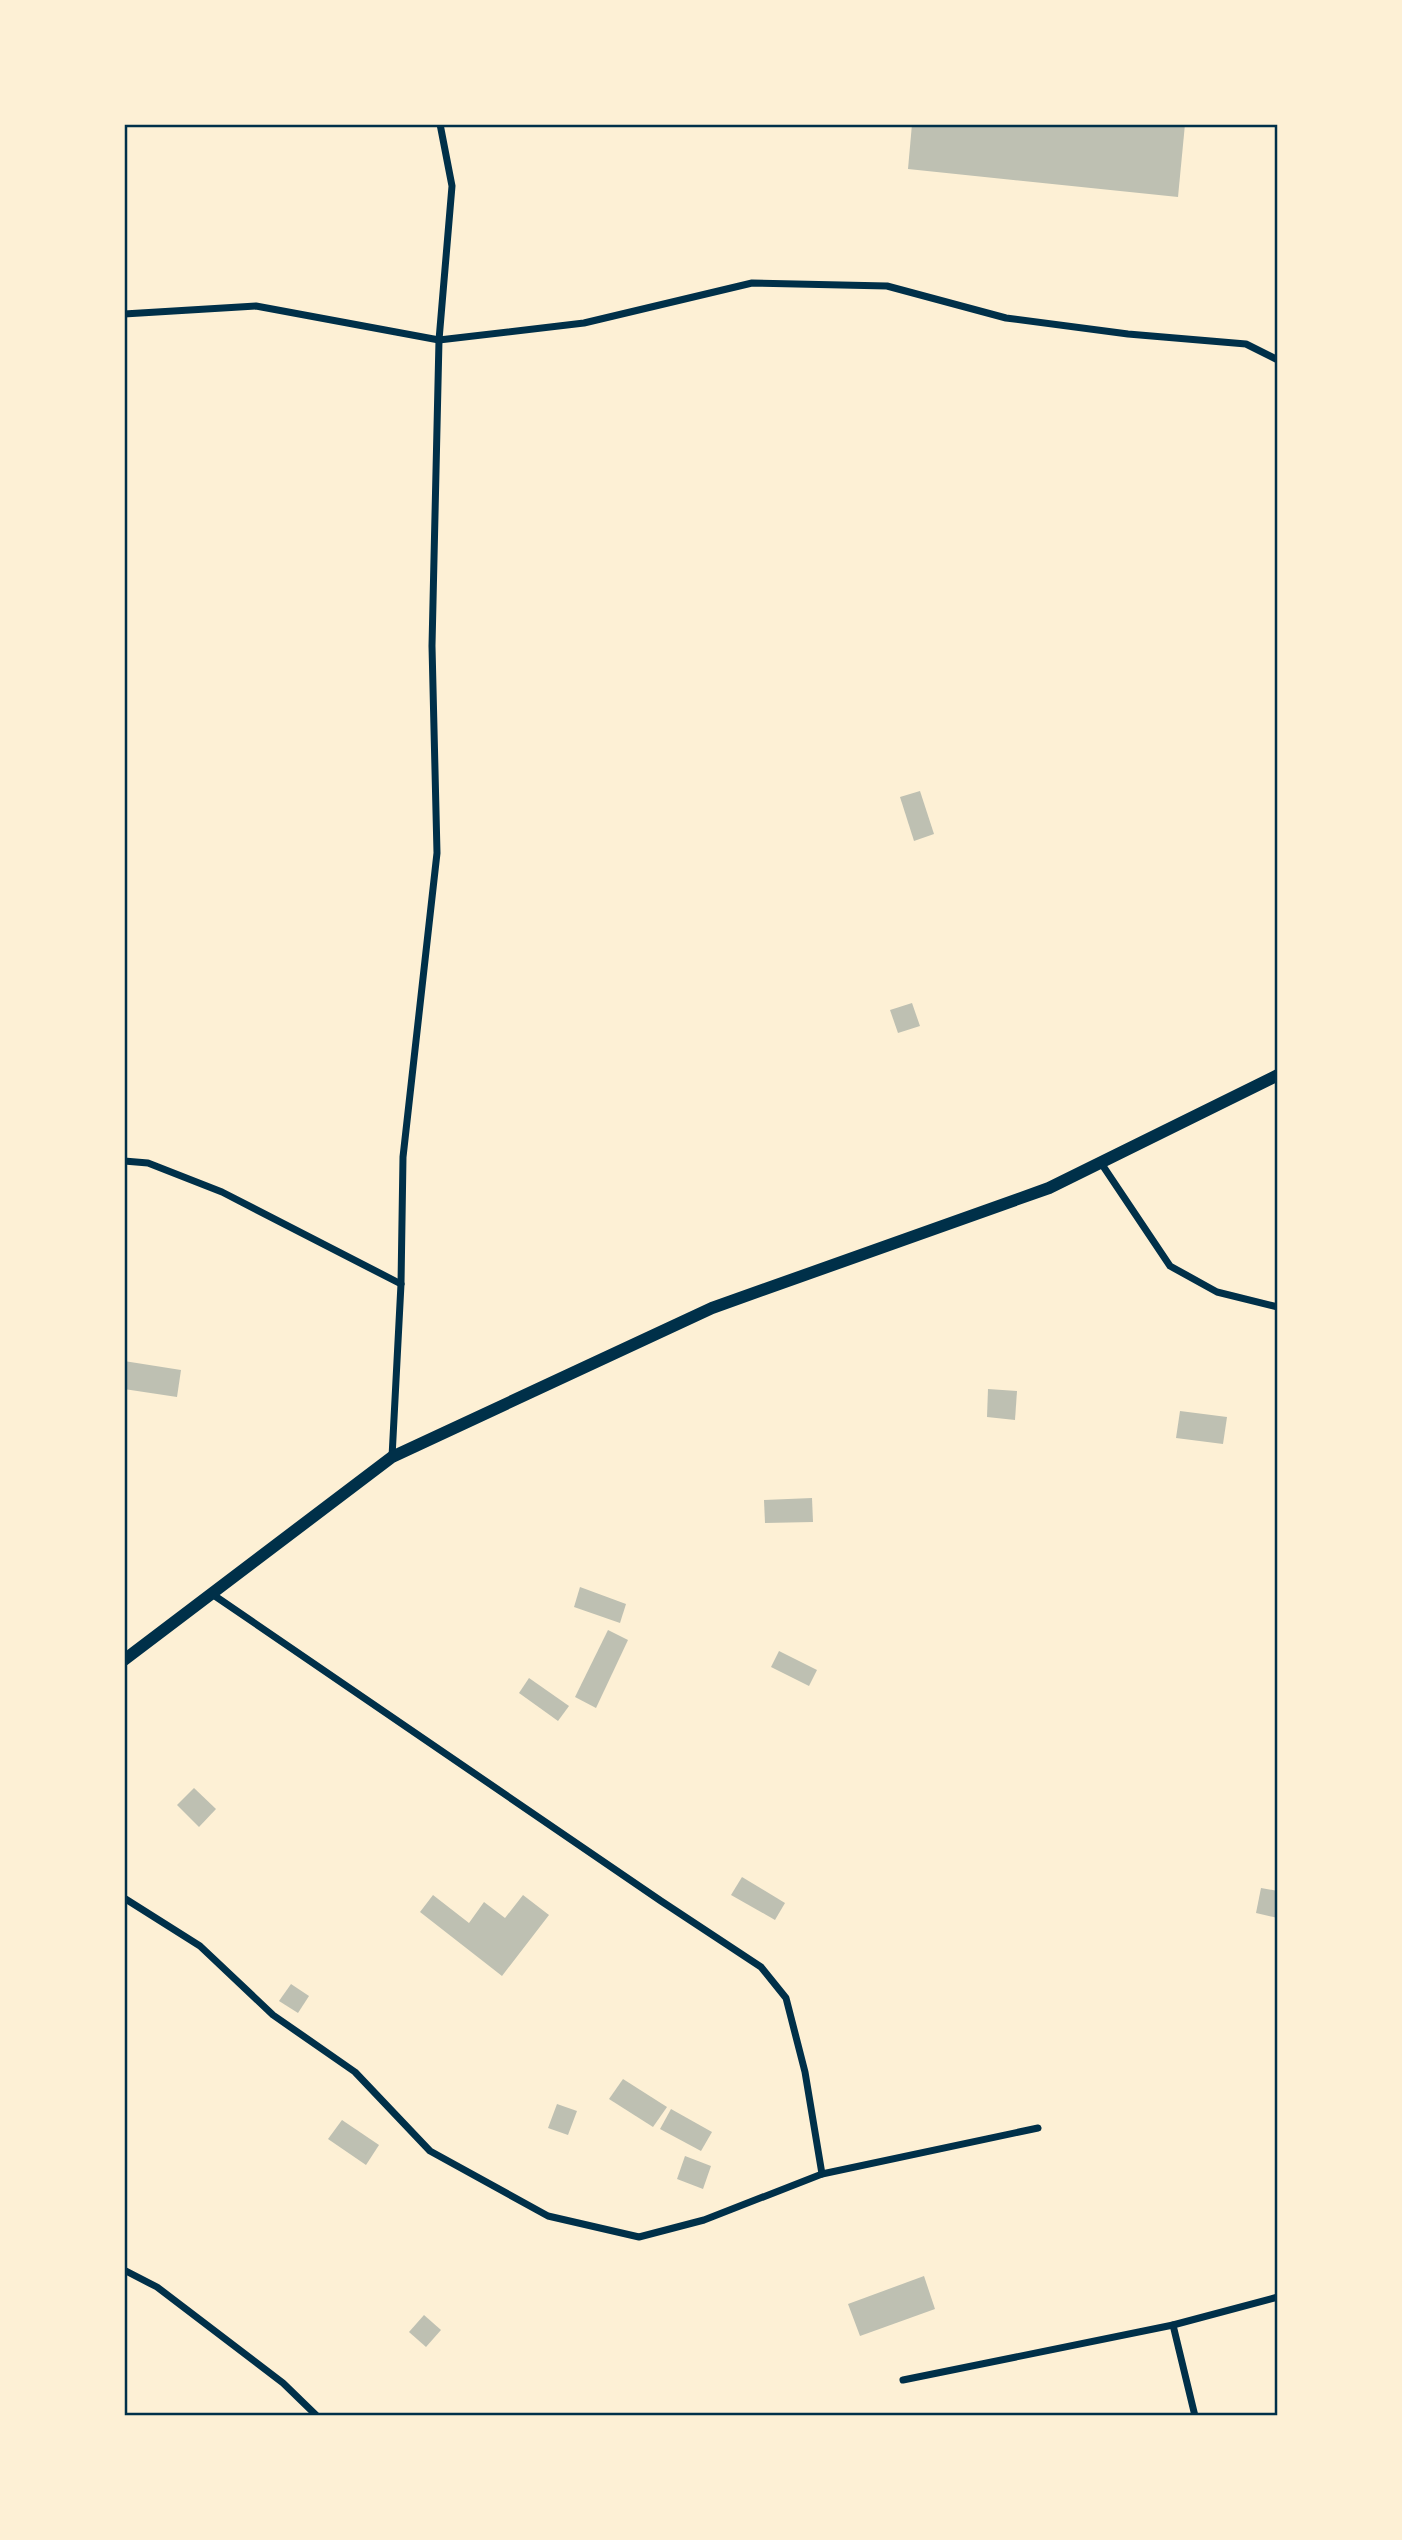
<svg xmlns="http://www.w3.org/2000/svg" width="1402" height="2540" viewBox="0 0 1402 2540" font-family="Commissioner,sans-serif">
<style>
.building{fill:#bec0b2}
.lines{fill:none;stroke-linecap:round;stroke-linejoin:round}
.minor{stroke:#003049;stroke-width:7}
.tertiary{stroke:#003049;stroke-width:12}
.neatline{fill:none;stroke:#003049;stroke-width:2.5}
</style>
<rect width="100%" height="100%" fill="#fdf0d5"/>
<g class="building">
<polygon points="912,124 1185,124 1178,197 908,169"/>
<polygon points="920,791 934,834 914,841 900,797"/>
<polygon points="912,1003 920,1026 898,1033 890,1010"/>
<polygon points="124,1361 181,1370 177,1397 124,1389"/>
<polygon points="988,1389 1017,1391 1015,1420 987,1417"/>
<polygon points="1180,1411 1227,1417 1223,1444 1176,1438"/>
<polygon points="812,1498 813,1522 765,1523 764,1500"/>
<polygon points="580,1587 626,1604 620,1623 574,1607"/>
<polygon points="608,1630 628,1640 596,1708 575,1697"/>
<polygon points="779,1651 817,1670 809,1686 771,1667"/>
<polygon points="529,1678 569,1706 558,1721 519,1693"/>
<polygon points="194,1788 216,1809 199,1827 177,1805"/>
<polygon points="742,1877 785,1903 775,1920 731,1895"/>
<polygon points="1261,1888 1278,1891 1278,1918 1256,1913"/>
<polygon points="433,1895 469,1923 484,1902 505,1918 523,1895 549,1915 502,1976 420,1912"/>
<polygon points="291,1984 309,1996 298,2013 279,2001"/>
<polygon points="623,2079 667,2107 653,2127 609,2099"/>
<polygon points="557,2104 577,2111 568,2135 548,2128"/>
<polygon points="671,2109 712,2132 701,2151 660,2129"/>
<polygon points="342,2120 379,2145 366,2165 328,2139"/>
<polygon points="685,2156 711,2166 703,2189 677,2179"/>
<polygon points="924,2276 935,2309 860,2336 848,2304"/>
<polygon points="424,2315 441,2330 426,2347 409,2332"/>
</g>
<g class="lines">
<g class="minor">
<polyline points="124,314 256,306 439,340 584,323 752,283 887,286 1006,318 1128,334 1246,344 1278,360"/>
<polyline points="124,1161 148,1163 222,1192 401,1284"/>
<polyline points="1101,1163 1170,1266 1217,1292 1278,1307"/>
<polyline points="392,1457 401,1284 403,1157 437,853 432,646 439,340 452,186 440,124"/>
<polyline points="212,1594 661,1901 761,1967 786,1998 805,2072 822,2174"/>
<polyline points="124,1898 200,1946 273,2015 355,2072 430,2151 548,2216 639,2237 704,2220 822,2174 1038,2128"/>
<polyline points="124,2270 157,2287 283,2383 317,2416"/>
<polyline points="1173,2325 1195,2416"/>
<polyline points="903,2380 1173,2325 1278,2297"/>
</g>
<polyline class="tertiary" points="124,1660 392,1457 712,1308 1049,1188 1278,1075"/>
</g>
<rect width="1402" height="2540" fill="none" stroke="#fdf0d5" stroke-width="252"/>
<rect x="126" y="126" width="1150" height="2288" class="neatline"/>
</svg>
